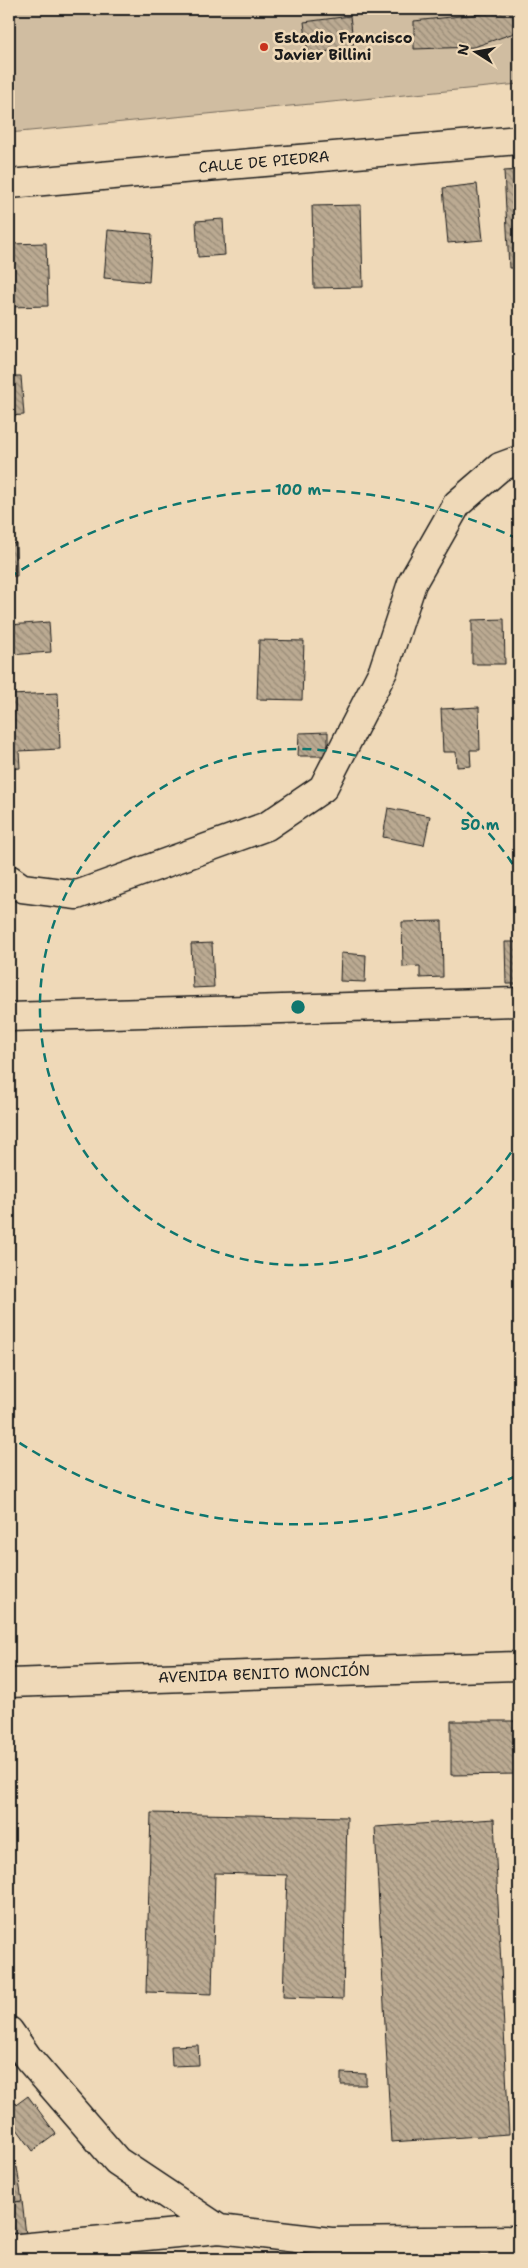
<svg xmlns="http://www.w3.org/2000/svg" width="528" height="2268" viewBox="0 0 528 2268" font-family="'Shantell Sans',sans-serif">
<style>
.pitch{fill:#d0bda1;stroke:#766c5e}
.building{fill:url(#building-back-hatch);stroke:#1c1c1c}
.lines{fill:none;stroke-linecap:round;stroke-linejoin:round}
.minor-casing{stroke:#1c1c1c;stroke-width:31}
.secondary-casing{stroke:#1c1c1c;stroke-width:31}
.minor{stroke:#efd9b8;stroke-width:28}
.secondary{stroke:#efd9b8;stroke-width:28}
.ring{fill:none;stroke:#0f766e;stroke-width:2.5;stroke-dasharray:9 6}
.poi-dot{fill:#c8321e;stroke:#efd9b8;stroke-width:2}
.labels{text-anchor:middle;stroke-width:5;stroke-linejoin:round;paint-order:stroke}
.poi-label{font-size:15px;font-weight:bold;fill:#1c1c1c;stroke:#efd9b8;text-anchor:start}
.street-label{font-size:15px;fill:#1c1c1c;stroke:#efd9b8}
.centre{fill:#0f766e;stroke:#efd9b8;stroke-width:2.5}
.ring-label{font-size:15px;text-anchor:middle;font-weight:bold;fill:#0f766e;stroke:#efd9b8;stroke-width:5;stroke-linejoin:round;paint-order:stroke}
</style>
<defs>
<pattern id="building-back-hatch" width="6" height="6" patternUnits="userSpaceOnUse" patternTransform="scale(1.25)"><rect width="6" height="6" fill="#bbaa92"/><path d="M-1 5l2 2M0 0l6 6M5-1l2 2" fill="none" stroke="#978a76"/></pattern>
</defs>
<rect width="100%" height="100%" fill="#efd9b8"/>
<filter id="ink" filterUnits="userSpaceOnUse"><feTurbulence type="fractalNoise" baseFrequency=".02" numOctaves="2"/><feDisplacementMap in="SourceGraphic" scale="10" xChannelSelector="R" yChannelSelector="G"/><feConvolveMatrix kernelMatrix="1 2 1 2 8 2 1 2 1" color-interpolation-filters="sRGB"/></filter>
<g filter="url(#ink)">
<polygon class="pitch" points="9,9 519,9 519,84 9,133"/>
<g class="building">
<polygon points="492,9 519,9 519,25 514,33 474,47 414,49 414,21 488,13"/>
<polygon points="350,16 354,48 308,54 304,22"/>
<polygon points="519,170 519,268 509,268 504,171"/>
<polygon points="477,184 483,240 448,243 443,188"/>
<polygon points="361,205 363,287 314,288 312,206"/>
<polygon points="223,219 225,255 198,257 196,221"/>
<polygon points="108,230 152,234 149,282 104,278"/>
<polygon points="46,243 48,306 11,307 9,244"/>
<polygon points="9,376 21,376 24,415 9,416"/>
<polygon points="9,496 10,496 11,527 9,527"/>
<polygon points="16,543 17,576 9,576 9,544"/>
<polygon points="504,619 505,664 472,664 472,620"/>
<polygon points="49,622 51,652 9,655 9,625"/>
<polygon points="259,640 304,641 302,700 257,699"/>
<polygon points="58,693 60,749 19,751 20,768 9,769 9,695"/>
<polygon points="479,707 480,750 470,750 471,766 457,767 456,752 443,752 441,709"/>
<polygon points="328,732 328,756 298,756 299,733"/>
<polygon points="388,808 430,816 424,845 383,837"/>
<polygon points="442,921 443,977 420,978 420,966 403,967 402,922"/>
<polygon points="505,942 519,942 519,984 506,984"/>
<polygon points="212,943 214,987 193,988 191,944"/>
<polygon points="341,953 366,955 365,982 340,981"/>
<polygon points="451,1721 519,1721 519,1774 451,1775"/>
<polygon points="151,1813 347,1817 343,1999 283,1997 287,1875 215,1873 212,1994 146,1992"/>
<polygon points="494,1819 509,2134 391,2142 375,1827"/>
<polygon points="198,2045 199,2065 172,2066 171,2046"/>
<polygon points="341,2073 366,2074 366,2085 341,2085"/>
<polygon points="28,2096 56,2134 33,2151 9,2118 9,2110"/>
<polygon points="17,2167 22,2201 9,2203 9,2168"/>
<polygon points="22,2201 27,2243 9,2245 9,2203"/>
</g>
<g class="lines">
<defs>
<g id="minor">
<polyline points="9,184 519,140"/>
<polyline points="9,879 22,888 77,895 267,826 323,788 383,671 412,583 457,504 500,467 519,460"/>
<polyline points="9,1017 519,1002"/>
<polyline points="9,1683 519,1666"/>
<polyline points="9,2249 219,2229"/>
</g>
<polyline id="secondary" points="9,2031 28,2058 117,2161 219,2229 331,2242 519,2240"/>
</defs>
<use href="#minor" class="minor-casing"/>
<use href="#secondary" class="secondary-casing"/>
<use href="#minor" class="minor"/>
<use href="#secondary" class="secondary"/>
</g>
</g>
<g class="ring">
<path d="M519 1140A258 258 0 1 1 519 874"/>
<path d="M516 1476A517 517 0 0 1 9 1436M9 578A517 517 0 0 1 516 538"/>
</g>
<circle class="poi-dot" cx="264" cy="47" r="5"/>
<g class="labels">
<g class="poi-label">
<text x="274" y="43">Estadio Francisco<tspan x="274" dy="17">Javier Billini</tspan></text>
</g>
<g class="street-label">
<text transform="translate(264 162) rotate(-5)" y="5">CALLE DE PIEDRA</text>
<text transform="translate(264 1674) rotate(-2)" y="5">AVENIDA BENITO MONCIÓN</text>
</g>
</g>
<circle cx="298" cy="1007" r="8" class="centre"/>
<g class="ring-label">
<text x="298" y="495">100 m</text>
<text x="480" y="830">50 m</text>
</g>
<rect width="528" height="2268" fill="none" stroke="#efd9b8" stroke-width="30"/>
<rect x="15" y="15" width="498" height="2238" fill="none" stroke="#1c1c1c" stroke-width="2" filter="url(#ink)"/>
<g transform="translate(476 52) rotate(281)" stroke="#efd9b8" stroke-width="4" paint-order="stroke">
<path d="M0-4L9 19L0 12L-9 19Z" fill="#1c1c1c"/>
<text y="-8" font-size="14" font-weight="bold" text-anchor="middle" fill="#1c1c1c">N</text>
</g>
</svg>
